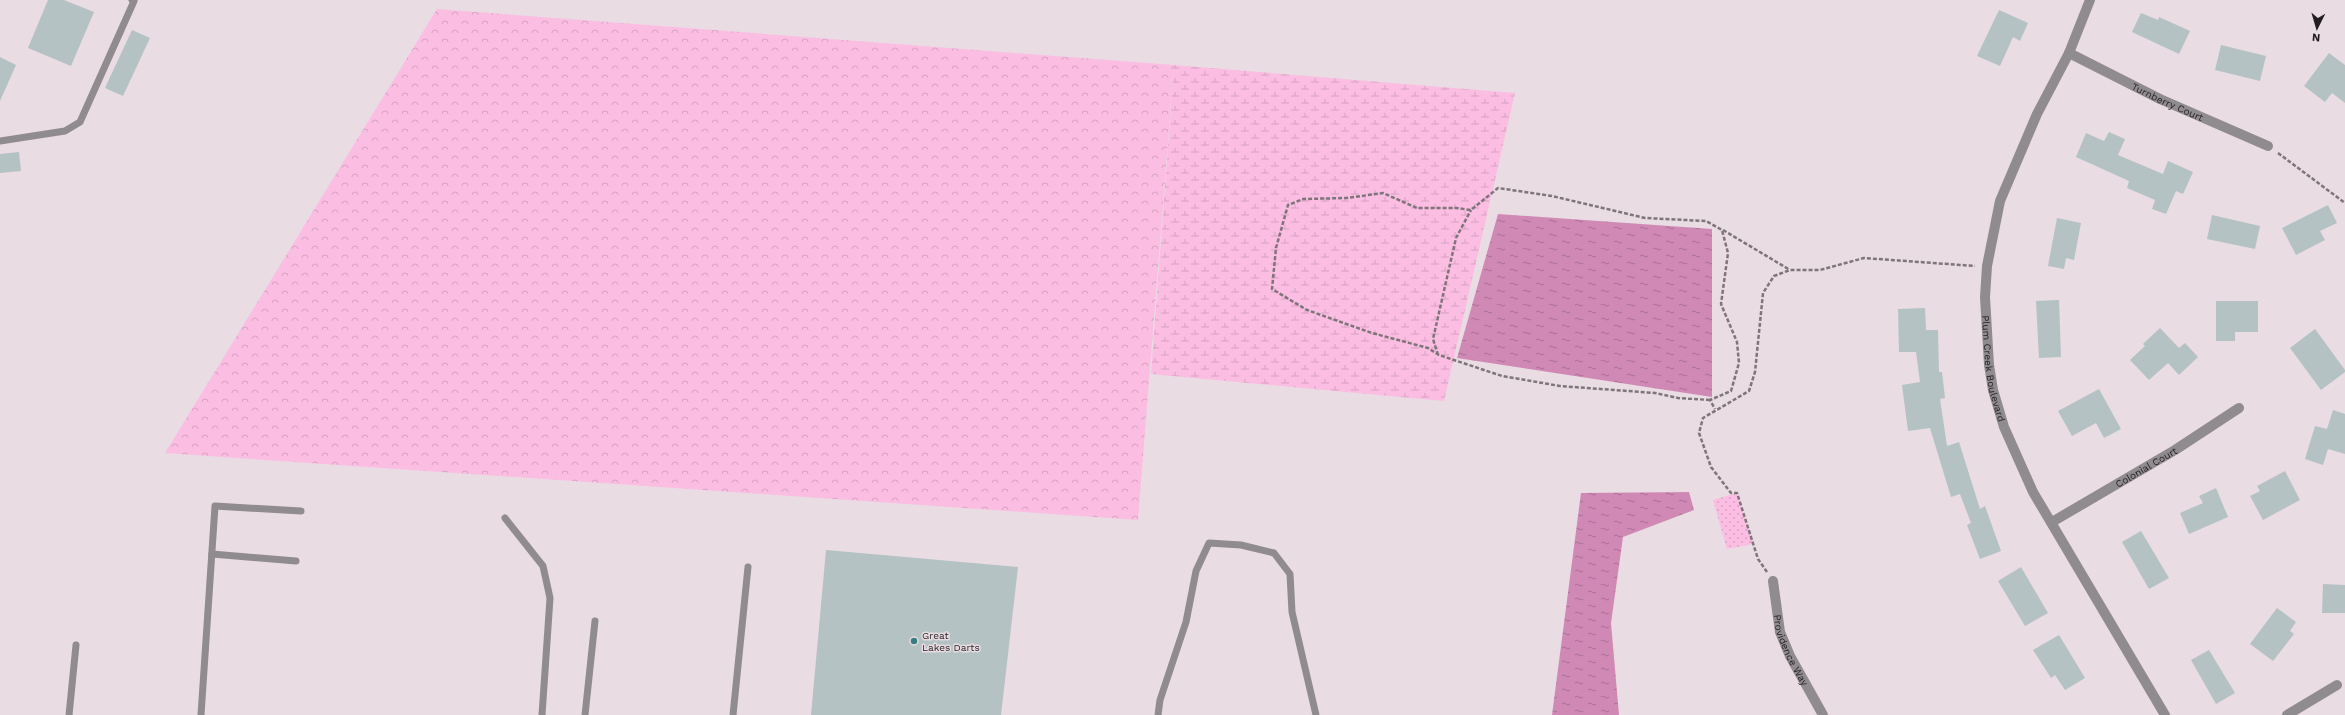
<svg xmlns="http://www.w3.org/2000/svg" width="2345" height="715" viewBox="0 0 2345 715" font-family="'Work Sans',sans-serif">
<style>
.grass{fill:url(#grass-dots)}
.forest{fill:url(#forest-crowns)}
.wetland{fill:url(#wetland-marsh)}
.water{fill:url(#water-ripples)}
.building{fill:#b4c2c3}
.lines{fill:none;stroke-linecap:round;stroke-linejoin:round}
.path{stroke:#7e757a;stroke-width:2.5;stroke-dasharray:4 2;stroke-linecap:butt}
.lane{stroke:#908b8e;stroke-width:7}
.street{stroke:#908b8e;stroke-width:10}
.poi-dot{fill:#367f81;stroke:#e9dce3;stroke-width:1.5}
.labels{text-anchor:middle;stroke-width:3;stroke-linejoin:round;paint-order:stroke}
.street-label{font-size:10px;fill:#221d20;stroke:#e9dce3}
.poi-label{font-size:10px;fill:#221d20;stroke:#e9dce3;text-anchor:start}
</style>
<defs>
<pattern id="grass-dots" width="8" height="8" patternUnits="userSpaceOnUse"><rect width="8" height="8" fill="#fbbde2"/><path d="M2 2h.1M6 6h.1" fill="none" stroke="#d7a2c2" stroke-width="1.8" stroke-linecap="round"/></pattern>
<pattern id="forest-crowns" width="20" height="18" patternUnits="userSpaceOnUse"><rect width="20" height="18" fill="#fbbde2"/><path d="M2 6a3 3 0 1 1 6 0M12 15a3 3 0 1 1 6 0" fill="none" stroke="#d7a2c2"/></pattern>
<pattern id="wetland-marsh" width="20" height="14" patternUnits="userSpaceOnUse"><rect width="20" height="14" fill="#fbbde2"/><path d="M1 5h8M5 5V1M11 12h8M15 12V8" fill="none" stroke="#d7a2c2"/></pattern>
<pattern id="water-ripples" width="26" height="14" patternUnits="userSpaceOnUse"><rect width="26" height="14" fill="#d089b5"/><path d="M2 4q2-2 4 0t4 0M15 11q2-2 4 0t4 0" fill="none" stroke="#a86f93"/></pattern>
</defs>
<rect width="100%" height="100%" fill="#e9dce3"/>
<polygon class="grass" points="1737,493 1753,544 1727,549 1713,500"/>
<polygon class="forest" points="437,9 1174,65 1138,520 165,453"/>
<polygon class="wetland" points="1174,65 1515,93 1444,401 1151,374"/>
<g class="water">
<polygon points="1498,214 1712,229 1712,397 1457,358"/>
<polygon points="1689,492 1694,510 1623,537 1611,623 1619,715 1552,715 1581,493"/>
</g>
<g class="building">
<polygon points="48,0 64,0 94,12 71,66 28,48"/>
<polygon points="1999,10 2028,23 2020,41 2013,37 2000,66 1977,56"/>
<polygon points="2141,13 2158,20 2159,17 2190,31 2179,54 2132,32"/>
<polygon points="132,30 150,38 123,96 105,88"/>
<polygon points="2221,45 2266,56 2260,81 2215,70"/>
<polygon points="2329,53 2345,65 2345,103 2332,93 2325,102 2304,86"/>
<polygon points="0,57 16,65 0,101"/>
<polygon points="2109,132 2125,139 2118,155 2163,174 2168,161 2193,172 2183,194 2176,191 2166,214 2152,209 2155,200 2127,188 2129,181 2076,157 2086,133 2104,141"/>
<polygon points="19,152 21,171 0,173 0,154"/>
<polygon points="2328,205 2337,223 2320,231 2325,240 2296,255 2282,228"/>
<polygon points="2212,215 2260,226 2255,249 2207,239"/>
<polygon points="2057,218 2081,223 2074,260 2066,258 2064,269 2048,266"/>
<polygon points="2059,300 2061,357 2039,358 2036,301"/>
<polygon points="2216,301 2258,301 2258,332 2235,332 2235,341 2216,341"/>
<polygon points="1925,308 1926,330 1938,330 1939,372 1942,372 1945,398 1940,399 1947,446 1959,442 1980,509 1985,506 2001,551 1980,559 1967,525 1971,523 1960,494 1951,497 1930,428 1908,431 1902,385 1920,382 1916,352 1899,352 1898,309"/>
<polygon points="2160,328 2179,348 2185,343 2198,357 2179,375 2168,363 2149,380 2130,360 2145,346 2143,344"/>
<polygon points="2315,329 2345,370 2345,372 2321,390 2290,348"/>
<polygon points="2099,389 2121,429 2104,438 2096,423 2072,436 2058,411"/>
<polygon points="2333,410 2345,414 2345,454 2328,449 2323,465 2305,459 2315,426 2327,429"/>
<polygon points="2285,471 2300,500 2263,520 2250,496 2260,491 2257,486"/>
<polygon points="2216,488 2228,517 2189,534 2180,513 2203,503 2199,496"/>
<polygon points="2141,531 2169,578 2149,589 2122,542"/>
<polygon points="826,550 1018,567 1001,715 811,715"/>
<polygon points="2021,567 2048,613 2025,626 1998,581"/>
<polygon points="2323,584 2345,585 2345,613 2322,613"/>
<polygon points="2277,608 2296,622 2290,631 2294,634 2273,661 2250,644"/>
<polygon points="2059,635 2085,678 2065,690 2055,675 2051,678 2033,650"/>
<polygon points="2209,650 2235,693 2216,704 2191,660"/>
</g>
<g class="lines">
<g class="path">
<polyline points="2278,153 2345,203"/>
<polyline points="1723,230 1790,270"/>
<polyline points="1438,355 1433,339 1456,238 1471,210"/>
<polyline points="1710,400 1678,398 1655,393 1560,386 1502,376 1439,355 1428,348 1372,333 1307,310 1272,289 1276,248 1288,205 1303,199 1347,198 1383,193 1417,208 1456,208 1471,210 1498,188 1552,196 1645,218 1706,221 1722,230 1728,253 1721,304 1737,342 1739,363 1731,391 1710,400 1715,409"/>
<polyline points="1767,572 1758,559 1737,493 1731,493 1711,467 1699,433 1703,418 1749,391 1755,372 1763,293 1774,276 1790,270 1820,270 1864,258 1975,266"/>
</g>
<g class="lane">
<polyline points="0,141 65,131 80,122 134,1 132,0"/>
<polyline points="505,518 543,566 550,598 542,715"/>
<polyline points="212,554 296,561"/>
<polyline points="69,715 76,645"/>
<polyline points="201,715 215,506 301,511"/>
<polyline points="585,715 595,621"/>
<polyline points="733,715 748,567"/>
<polyline points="1158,715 1160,700 1186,622 1196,571 1209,543 1241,545 1274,553 1290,574 1292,612 1316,715"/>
</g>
<g class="street">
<path id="s1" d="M 2090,0 L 2069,53 L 2037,114 L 2000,201 L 1987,266 L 1985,297 L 1989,365 L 1993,390 L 2004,427 L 2033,492 L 2165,715"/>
<path id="s2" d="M 2069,53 L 2160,99 L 2268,146"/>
<path id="s3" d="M 2052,522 L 2175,450 L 2239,408"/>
<path id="s4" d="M 1773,581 L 1780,632 L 1790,656 L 1823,715"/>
<polyline points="2287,715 2337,685"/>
</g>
</g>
<circle class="poi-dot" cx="914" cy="641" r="4"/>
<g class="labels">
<g class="street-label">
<text dy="4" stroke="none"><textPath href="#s2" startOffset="110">Turnberry Court</textPath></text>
<text dy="4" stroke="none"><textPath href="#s1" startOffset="390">Plum Creek Boulevard</textPath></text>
<text dy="4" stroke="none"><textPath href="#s3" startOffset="109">Colonial Court</textPath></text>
<text dy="4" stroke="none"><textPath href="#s4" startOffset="72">Providence Way</textPath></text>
</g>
<g class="poi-label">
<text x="922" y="639">Great<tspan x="922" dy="12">Lakes Darts</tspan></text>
</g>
</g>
<g transform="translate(2317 28) rotate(185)" stroke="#e9dce3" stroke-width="3" paint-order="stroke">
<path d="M0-3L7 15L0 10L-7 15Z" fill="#221d20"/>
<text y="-6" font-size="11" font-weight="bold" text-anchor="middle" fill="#221d20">N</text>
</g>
</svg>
